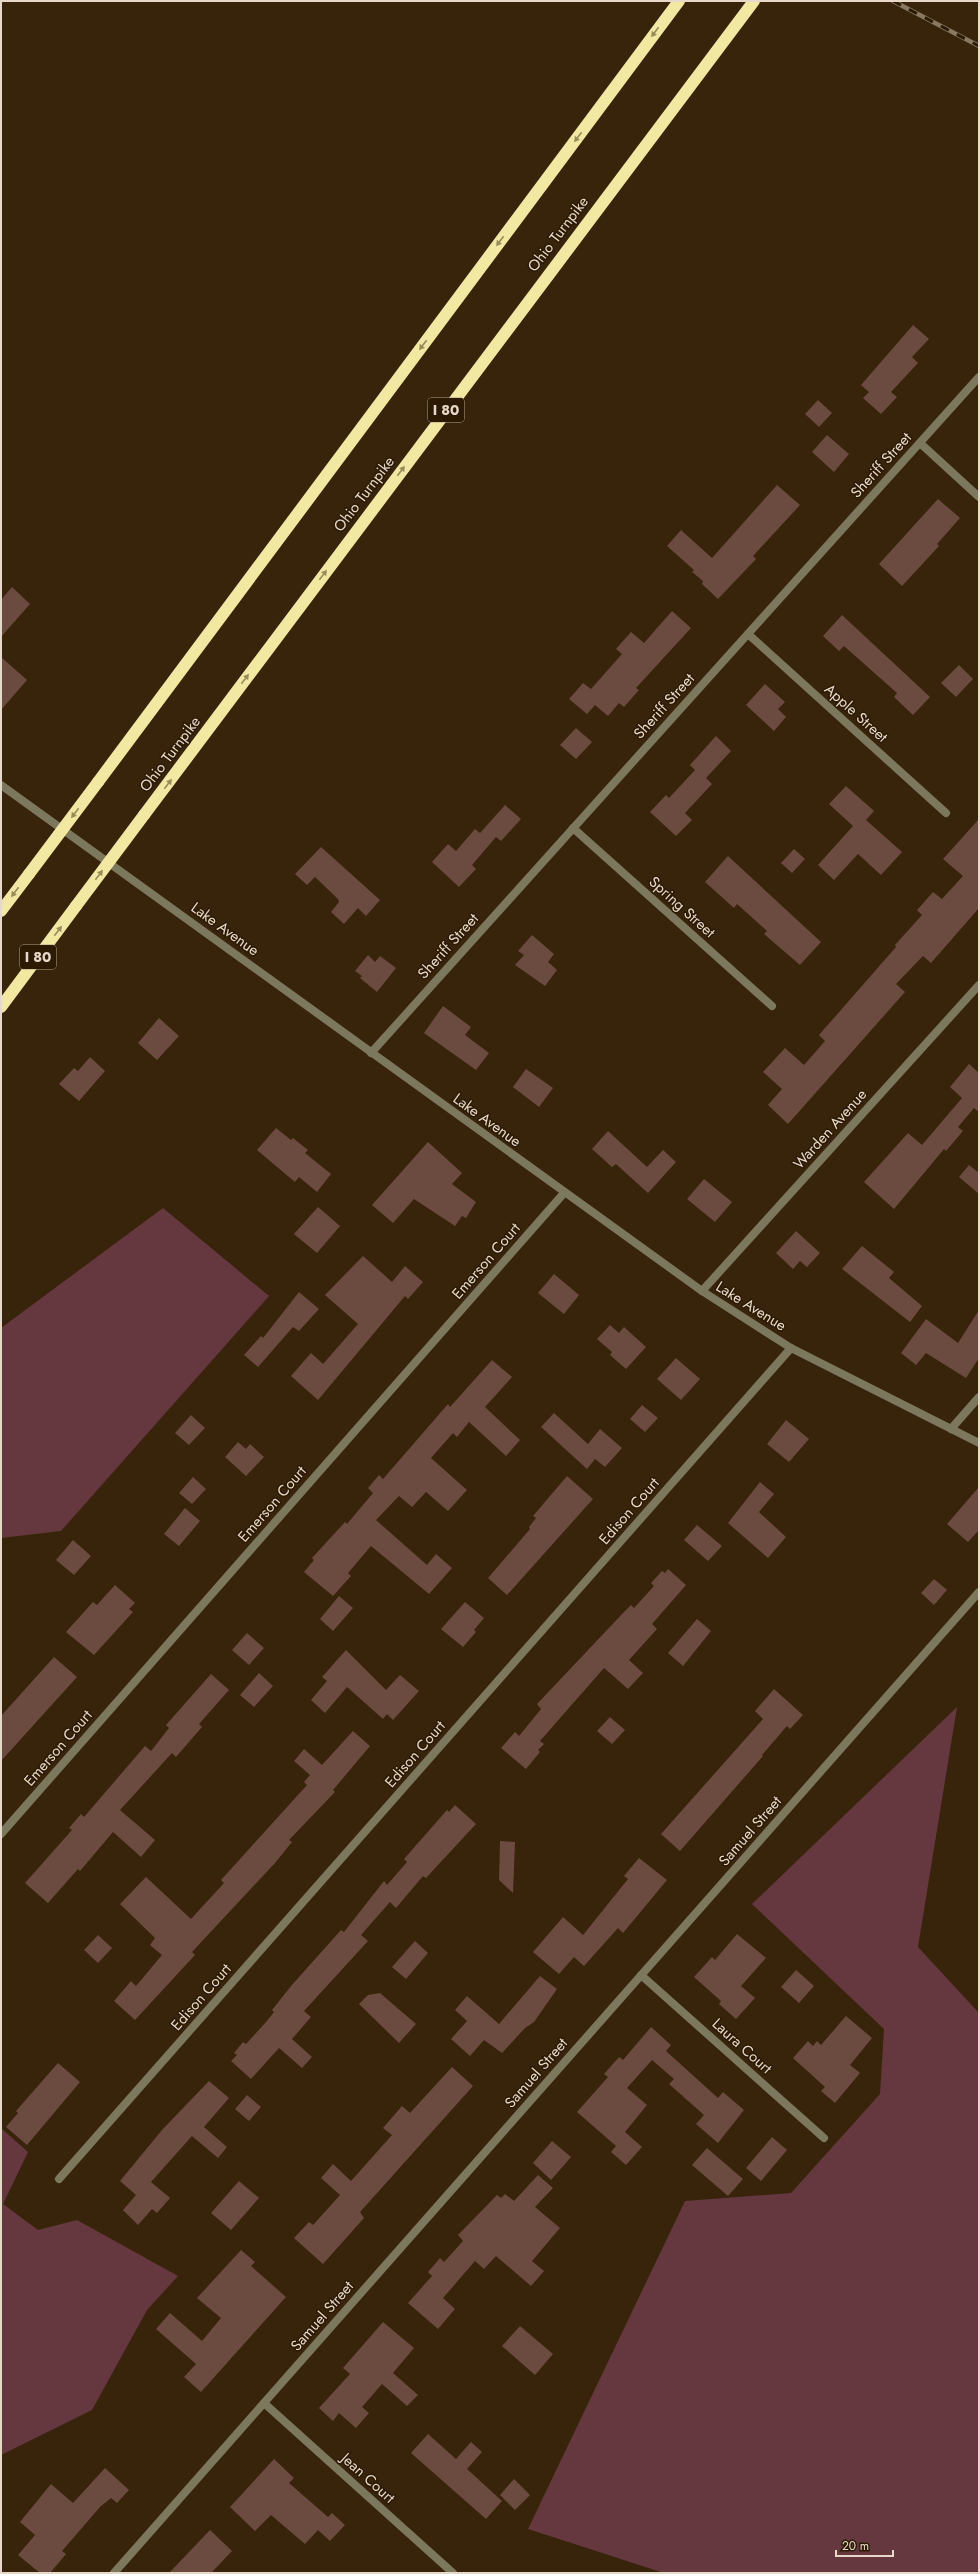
<svg xmlns="http://www.w3.org/2000/svg" width="980" height="2574" viewBox="0 0 980 2574" font-family="Jost,sans-serif">
<style>
.green{fill:#65383f}
.building{fill:#6b4a3f}
.lines{fill:none;stroke-linecap:round;stroke-linejoin:round}
.minor{stroke:#7c785d;stroke-width:8}
.tertiary{stroke:#7c785d;stroke-width:8}
.motorway{stroke:#f2e8a2;stroke-width:12}
.rail-casing{stroke:#897863;stroke-width:4.5}
.rail{stroke:#2d1a02;stroke-width:3;stroke-dasharray:9;stroke-linecap:butt}
.motorway-bridge{stroke:#f2e8a2;stroke-width:12}
.oneway{fill:#998b5a}
.labels{text-anchor:middle;stroke-width:3;stroke-linejoin:round;paint-order:stroke}
.shield{fill:#2d1a02;stroke:#aea08e;stroke-width:1}
.shield-label{font-size:14px;font-weight:bold;fill:#e6d9ca}
.street-label{font-size:15px;fill:#e6d9ca;stroke:#2d1a02}
</style>
<rect width="100%" height="100%" fill="#38240a"/>
<g class="green">
<polygon points="163,1208 269,1296 61,1531 1,1538 1,1328"/>
<polygon points="957,1707 918,1947 979,2013 979,2573 664,2573 528,2529 685,2201 791,2193 880,2094 884,2029 752,1904"/>
<polygon points="1,2128 28,2152 3,2204 38,2230 77,2220 178,2276 147,2310 92,2410 1,2455"/>
</g>
<g class="building">
<polygon points="913,325 929,339 912,357 918,363 891,392 897,397 881,414 863,398 869,392 861,385"/>
<polygon points="818,400 832,413 819,427 805,414"/>
<polygon points="827,435 849,454 834,472 812,452"/>
<polygon points="777,485 800,505 753,556 756,559 718,599 702,584 703,581 692,572 694,570 667,546 681,530 712,558"/>
<polygon points="938,499 960,518 937,544 939,546 902,586 879,564"/>
<polygon points="12,587 30,604 1,637 1,600"/>
<polygon points="672,611 691,628 636,688 639,690 624,707 619,703 608,716 595,705 587,714 569,699 583,683 591,689 622,654 616,649 631,632 644,643"/>
<polygon points="842,615 930,697 913,715 894,697 897,693 844,646 839,651 823,636"/>
<polygon points="1,657 27,680 1,710"/>
<polygon points="959,665 973,679 956,697 941,683"/>
<polygon points="765,684 785,702 778,709 786,717 774,731 746,705"/>
<polygon points="576,728 592,742 576,759 560,745"/>
<polygon points="716,736 731,751 706,778 712,784 685,813 692,820 676,836 650,812 666,795 669,798 695,770 690,765"/>
<polygon points="846,786 874,811 866,820 902,852 881,875 858,854 834,880 818,865 853,826 829,804"/>
<polygon points="505,805 521,819 501,841 496,837 472,865 476,869 459,887 432,862 448,844 456,851 475,829 480,833"/>
<polygon points="979,819 979,908 931,963 923,956 896,984 905,992 788,1124 768,1105 782,1089 763,1072 785,1048 804,1065 825,1041 819,1035 896,947 895,945 922,915 917,910 933,892 942,899 963,876 943,859"/>
<polygon points="321,847 380,900 366,916 358,908 344,924 331,912 339,902 338,899 315,877 307,885 295,874"/>
<polygon points="794,849 805,859 792,873 781,863"/>
<polygon points="728,856 821,942 800,965 764,934 767,931 737,904 734,908 705,882"/>
<polygon points="532,935 554,954 548,962 557,970 545,986 515,965 524,955 518,951"/>
<polygon points="368,955 375,962 380,956 396,968 377,992 360,978 362,976 355,971"/>
<polygon points="443,1006 471,1027 465,1035 489,1053 476,1070 424,1033"/>
<polygon points="159,1018 179,1036 157,1060 138,1043"/>
<polygon points="90,1057 105,1071 79,1101 59,1084 74,1068 78,1071"/>
<polygon points="969,1064 979,1073 979,1112 974,1108 958,1127 963,1131 946,1151 944,1149 894,1209 864,1182 908,1133 922,1145 962,1098 950,1087"/>
<polygon points="526,1069 553,1088 539,1107 513,1087"/>
<polygon points="276,1128 291,1140 293,1138 308,1150 305,1153 331,1174 317,1192 299,1177 295,1182 257,1150"/>
<polygon points="608,1131 647,1167 663,1150 676,1162 648,1193 616,1164 612,1167 592,1149"/>
<polygon points="428,1142 462,1173 452,1184 476,1202 466,1218 462,1216 455,1226 414,1199 393,1223 372,1205"/>
<polygon points="969,1165 979,1173 979,1194 959,1177"/>
<polygon points="704,1179 732,1202 715,1222 687,1199"/>
<polygon points="318,1207 340,1226 317,1253 294,1234"/>
<polygon points="796,1231 820,1253 807,1267 800,1261 793,1269 776,1253"/>
<polygon points="862,1246 894,1272 889,1278 922,1306 910,1322 842,1269"/>
<polygon points="363,1256 392,1282 405,1266 423,1282 408,1299 405,1296 318,1400 291,1376 311,1353 323,1364 358,1324 325,1295"/>
<polygon points="554,1274 579,1295 564,1314 538,1293"/>
<polygon points="299,1292 319,1309 299,1331 293,1327 258,1367 244,1355 261,1336 263,1338"/>
<polygon points="979,1310 979,1358 966,1378 926,1353 916,1365 901,1353 926,1319 958,1343"/>
<polygon points="610,1325 619,1333 624,1327 646,1347 626,1369 610,1355 612,1352 597,1339"/>
<polygon points="676,1358 700,1379 681,1400 657,1379"/>
<polygon points="492,1360 512,1377 485,1407 520,1440 506,1456 469,1422 457,1437 453,1433 431,1458 467,1490 448,1511 426,1492 412,1507 399,1496 376,1520 427,1565 436,1554 452,1568 429,1594 371,1546 348,1573 351,1576 333,1596 304,1572 314,1560 312,1558 345,1522 347,1524 373,1493 368,1488 379,1475 383,1479 448,1404 450,1407"/>
<polygon points="642,1405 658,1418 645,1432 630,1419"/>
<polygon points="554,1413 588,1444 600,1429 622,1448 605,1467 595,1459 587,1469 541,1427"/>
<polygon points="191,1415 205,1428 189,1445 175,1433"/>
<polygon points="786,1420 809,1439 789,1462 767,1444"/>
<polygon points="238,1442 246,1449 250,1444 264,1457 246,1476 225,1457"/>
<polygon points="567,1476 593,1499 507,1595 488,1578 530,1529 529,1527 536,1518 533,1516"/>
<polygon points="193,1477 206,1489 192,1504 179,1493"/>
<polygon points="760,1482 774,1494 759,1512 786,1537 768,1558 728,1523"/>
<polygon points="979,1487 979,1530 968,1542 947,1524"/>
<polygon points="185,1508 200,1521 179,1546 164,1534"/>
<polygon points="697,1525 722,1546 708,1561 684,1540"/>
<polygon points="73,1540 91,1556 74,1575 56,1560"/>
<polygon points="668,1569 686,1585 652,1624 657,1629 629,1660 643,1673 628,1689 604,1668 540,1741 544,1744 538,1750 540,1752 526,1769 501,1748 515,1732 519,1736 541,1709 537,1704 624,1612 631,1605 634,1608 654,1586 651,1583 662,1571 665,1573"/>
<polygon points="934,1579 947,1590 934,1605 921,1593"/>
<polygon points="115,1585 135,1603 129,1609 133,1612 94,1655 66,1632 93,1602 97,1605"/>
<polygon points="339,1596 353,1608 333,1631 320,1619"/>
<polygon points="465,1602 484,1618 474,1630 476,1632 463,1647 441,1629"/>
<polygon points="697,1619 711,1631 683,1666 668,1653"/>
<polygon points="247,1633 264,1648 249,1665 232,1650"/>
<polygon points="346,1650 386,1690 400,1675 419,1691 393,1720 387,1714 383,1719 347,1687 325,1713 311,1700 327,1681 322,1677"/>
<polygon points="54,1657 77,1677 1,1761 1,1716"/>
<polygon points="259,1673 273,1686 254,1707 240,1695"/>
<polygon points="211,1674 229,1690 199,1724 202,1727 176,1757 172,1753 120,1810 155,1840 141,1857 113,1832 80,1871 78,1869 48,1903 25,1883 72,1830 69,1828 81,1814 84,1817 145,1746 151,1751 169,1728 166,1725"/>
<polygon points="774,1689 803,1715 790,1729 787,1726 762,1755 763,1756 680,1851 661,1834 763,1719 755,1711"/>
<polygon points="610,1717 625,1730 612,1744 597,1731"/>
<polygon points="353,1731 370,1746 333,1790 335,1792 289,1840 292,1842 275,1863 192,1952 195,1955 135,2020 114,2001 131,1981 136,1986 162,1955 150,1945 155,1938 120,1904 146,1877 191,1919 224,1883 221,1880 307,1785 304,1782 310,1775 294,1761 304,1749 322,1765"/>
<polygon points="455,1805 476,1824 426,1878 423,1876 396,1908 390,1902 361,1935 368,1941 304,2011 311,2017 292,2039 312,2057 302,2068 279,2048 251,2079 231,2061 237,2055 234,2053 243,2042 246,2044 266,2022 274,2012 272,2010 291,1986 341,1930 344,1932 384,1881 387,1885 407,1862 404,1859 447,1810 449,1812"/>
<polygon points="500,1841 515,1842 513,1893 499,1880"/>
<polygon points="639,1858 667,1880 623,1933 618,1928 584,1966 574,1957 559,1974 533,1952 563,1917 583,1935 628,1879 624,1876"/>
<polygon points="737,1934 766,1958 741,1986 755,1998 736,2019 719,2004 721,2001 694,1977 712,1957 715,1960"/>
<polygon points="98,1935 112,1948 98,1963 84,1950"/>
<polygon points="415,1941 428,1953 406,1979 392,1967"/>
<polygon points="796,1970 814,1986 799,2003 781,1987"/>
<polygon points="540,1976 557,1989 534,2022 525,2028 502,2053 484,2040 470,2056 451,2039 467,2021 455,2010 467,1996 499,2024"/>
<polygon points="380,1993 416,2024 399,2043 359,2004 368,1995"/>
<polygon points="846,2016 872,2038 850,2065 860,2073 835,2103 821,2091 825,2087 793,2058 808,2041 813,2046 817,2041 821,2045"/>
<polygon points="651,2027 671,2045 666,2051 718,2098 723,2092 744,2110 718,2143 696,2124 704,2115 669,2084 674,2079 652,2060 627,2088 647,2105 625,2132 642,2147 626,2165 611,2152 616,2146 577,2112 608,2077 604,2074 619,2057 623,2060"/>
<polygon points="58,2063 80,2082 27,2145 6,2127 18,2113 16,2111"/>
<polygon points="452,2067 473,2086 360,2212 364,2218 323,2264 294,2238 309,2222 313,2225 340,2195 321,2178 333,2164 351,2181 392,2135 383,2128 402,2106 410,2113"/>
<polygon points="209,2081 229,2098 204,2127 227,2147 218,2158 192,2136 151,2182 170,2198 157,2213 152,2209 138,2225 123,2210 136,2195 120,2181 162,2130"/>
<polygon points="247,2095 261,2107 249,2121 235,2109"/>
<polygon points="772,2137 787,2150 761,2181 746,2168"/>
<polygon points="552,2141 571,2157 551,2180 533,2163"/>
<polygon points="707,2148 743,2179 728,2196 692,2165"/>
<polygon points="538,2175 553,2188 535,2207 560,2228 532,2261 544,2271 531,2286 496,2256 484,2269 475,2261 443,2298 455,2309 438,2329 408,2303 432,2276 428,2272 440,2258 444,2262 463,2241 458,2235 497,2195 501,2198 505,2194 514,2201"/>
<polygon points="239,2181 259,2198 231,2230 211,2213"/>
<polygon points="241,2250 255,2262 251,2266 286,2297 201,2392 184,2377 196,2364 156,2329 170,2313 202,2341 221,2318 197,2298"/>
<polygon points="383,2322 414,2348 393,2373 418,2395 407,2406 382,2384 362,2407 369,2413 356,2428 339,2413 333,2421 319,2408 350,2374 343,2368"/>
<polygon points="520,2326 553,2354 535,2375 502,2346"/>
<polygon points="428,2434 456,2459 471,2442 482,2452 467,2469 502,2501 486,2519 411,2453"/>
<polygon points="274,2459 294,2478 289,2483 328,2517 332,2513 345,2525 330,2541 318,2530 305,2544 271,2515 255,2531 230,2507"/>
<polygon points="105,2468 129,2490 117,2503 111,2498 100,2507 62,2551 66,2554 50,2573 40,2573 18,2555 35,2535 20,2522 51,2484 73,2503"/>
<polygon points="514,2479 530,2495 515,2510 500,2495"/>
<polygon points="210,2530 232,2551 211,2573 169,2573"/>
</g>
<g class="lines">
<g class="minor">
<polyline points="920,443 979,497"/>
<polyline points="748,634 946,813"/>
<polyline points="573,828 772,1006"/>
<polyline points="371,1053 979,377"/>
<polyline points="702,1291 979,985"/>
<polyline points="951,1429 979,1397"/>
<polyline points="1,1834 564,1193"/>
<polyline points="641,1975 824,2138"/>
<polyline points="59,2179 791,1348"/>
<polyline points="264,2403 453,2573"/>
<polyline points="114,2573 979,1592"/>
</g>
<polyline class="tertiary" points="1,785 702,1291 791,1348 979,1443"/>
<g class="motorway">
<polyline points="98,782 679,1"/>
<polyline points="144,815 754,1"/>
<polyline points="1,911 29,874"/>
<polyline points="1,1007 76,906"/>
</g>
<defs>
<polyline id="rail" points="893,1 979,46"/>
</defs>
<use href="#rail" class="rail-casing"/>
<use href="#rail" class="rail"/>
<g class="motorway-bridge">
<polyline points="29,874 98,782"/>
<polyline points="76,906 144,815"/>
</g>
</g>
<defs><path id="oneway-solid" d="M-6-.8H1V-3.2L6.5 0L1 3.2V.8H-6Z"/></defs>
<g class="oneway">
<use href="#oneway-solid" transform="translate(655 32) rotate(127)"/>
<use href="#oneway-solid" transform="translate(578 137) rotate(127)"/>
<use href="#oneway-solid" transform="translate(500 241) rotate(127)"/>
<use href="#oneway-solid" transform="translate(423 345) rotate(127)"/>
<use href="#oneway-solid" transform="translate(401 471) rotate(-53)"/>
<use href="#oneway-solid" transform="translate(323 575) rotate(-53)"/>
<use href="#oneway-solid" transform="translate(245 679) rotate(-53)"/>
<use href="#oneway-solid" transform="translate(168 784) rotate(-53)"/>
<use href="#oneway-solid" transform="translate(75 813) rotate(127)"/>
<use href="#oneway-solid" transform="translate(99 875) rotate(-53)"/>
<use href="#oneway-solid" transform="translate(15 892) rotate(127)"/>
<use href="#oneway-solid" transform="translate(58 931) rotate(-53)"/>
</g>
<g class="labels">
<g class="shield">
<rect x="428" y="398" width="36" height="24" rx="3"/>
<rect x="20" y="945" width="36" height="24" rx="3"/>
</g>
<g class="shield-label">
<text x="446" y="415">I 80</text>
<text x="38" y="962">I 80</text>
</g>
<g class="street-label">
<text transform="translate(558 234) rotate(-53)" y="5">Ohio Turnpike</text>
<text transform="translate(881 465) rotate(-48)" y="5">Sheriff Street</text>
<text transform="translate(364 494) rotate(-53)" y="5">Ohio Turnpike</text>
<text transform="translate(664 706) rotate(-48)" y="5">Sheriff Street</text>
<text transform="translate(856 713) rotate(42)" y="5">Apple Street</text>
<text transform="translate(170 754) rotate(-53)" y="5">Ohio Turnpike</text>
<text transform="translate(682 907) rotate(42)" y="5">Spring Street</text>
<text transform="translate(225 929) rotate(36)" y="5">Lake Avenue</text>
<text transform="translate(448 946) rotate(-48)" y="5">Sheriff Street</text>
<text transform="translate(487 1120) rotate(36)" y="5">Lake Avenue</text>
<text transform="translate(830 1129) rotate(-48)" y="5">Warden Avenue</text>
<text transform="translate(486 1261) rotate(-49)" y="5">Emerson Court</text>
<text transform="translate(751 1306) rotate(32)" y="5">Lake Avenue</text>
<text transform="translate(272 1504) rotate(-49)" y="5">Emerson Court</text>
<text transform="translate(629 1511) rotate(-49)" y="5">Edison Court</text>
<text transform="translate(58 1748) rotate(-49)" y="5">Emerson Court</text>
<text transform="translate(415 1754) rotate(-49)" y="5">Edison Court</text>
<text transform="translate(750 1831) rotate(-49)" y="5">Samuel Street</text>
<text transform="translate(201 1997) rotate(-49)" y="5">Edison Court</text>
<text transform="translate(742 2046) rotate(42)" y="5">Laura Court</text>
<text transform="translate(536 2073) rotate(-49)" y="5">Samuel Street</text>
<text transform="translate(322 2316) rotate(-49)" y="5">Samuel Street</text>
<text transform="translate(368 2478) rotate(42)" y="5">Jean Court</text>
</g>
</g>
<rect width="980" height="2574" fill="none" stroke="#e6d9ca" stroke-width="4"/>
<path d="M836 2550v6h57v-6" fill="none" stroke="#e6d9ca" stroke-width="2"/>
<text x="842" y="2550" font-size="12" fill="#e6d9ca" stroke="#2d1a02" stroke-width="3" paint-order="stroke">20 m</text>
</svg>
